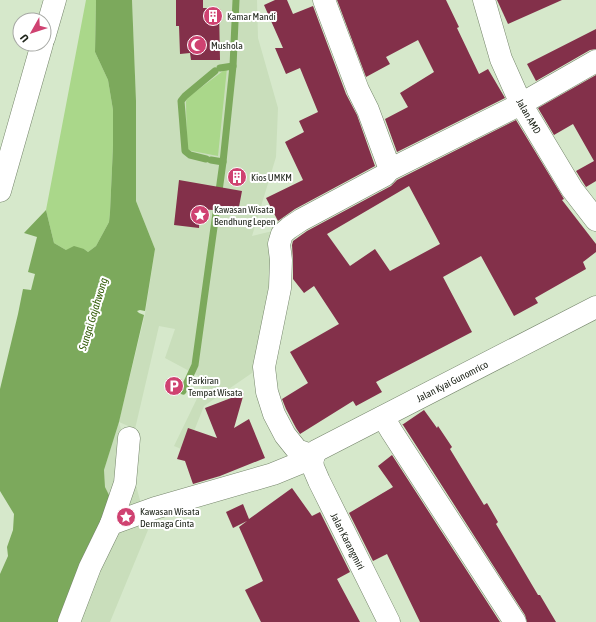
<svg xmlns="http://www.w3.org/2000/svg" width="596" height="622" viewBox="0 0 596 622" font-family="'Asap Condensed',sans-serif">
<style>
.built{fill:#c9debb}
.green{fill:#aad78a}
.water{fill:#7ca95c}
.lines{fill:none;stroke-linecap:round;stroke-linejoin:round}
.stream{stroke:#7ca95c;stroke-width:7}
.building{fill:#83304a;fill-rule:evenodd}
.minor-casing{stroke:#75856b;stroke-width:23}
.minor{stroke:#fff;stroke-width:22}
.labels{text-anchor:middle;stroke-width:4;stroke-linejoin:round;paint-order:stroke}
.poi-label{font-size:10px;fill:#20261c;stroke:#fff;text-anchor:start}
.street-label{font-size:10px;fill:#20261c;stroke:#fff}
.water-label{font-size:11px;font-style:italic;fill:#365f0c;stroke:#fff}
</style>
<rect width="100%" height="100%" fill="#d6e8cb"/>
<polygon class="built" points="132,0 257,0 258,38 278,108 276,157 252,236 281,229 262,366 204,406 186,451 174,446 206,380 165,358 175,329 159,326 135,429 119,422 148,530 110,622 67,622 113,503 105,487 104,470 119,421 145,314 155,249 136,201 136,101"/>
<g class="green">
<polygon points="86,0 96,0 95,52 108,80 113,110 113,146 110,212 109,222 96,246 88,252 84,249 66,250 54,243 46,210"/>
<polygon points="227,68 218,156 187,150 186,102 187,98"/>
</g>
<polygon class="water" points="96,0 132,0 136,101 136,201 155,249 145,311 140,310 137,311 139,313 144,315 119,422 104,470 105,487 113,503 67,622 0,622 0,574 8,556 7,547 13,530 14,514 0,491 0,389 18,314 23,289 31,290 35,274 28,272 37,237 24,233 46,210 54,243 66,250 74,246 84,249 88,252 96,246 109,222 110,212 113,146 113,110 108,80 95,52"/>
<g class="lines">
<g class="stream">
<polyline points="220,68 233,66"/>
<polyline points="206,159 190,155 185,151 181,101 185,96 215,71"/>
<polyline points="211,160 223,162"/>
<polyline points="183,391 195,365 223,162 233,66 236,0"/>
</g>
</g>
<g class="building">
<polygon points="176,0 203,0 203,8 219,8 220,60 191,60 190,53 180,54 179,26 176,26"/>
<polygon points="275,0 287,0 293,14 313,6 346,94 357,115 375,166 295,209 278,221 266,198 303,180 285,142 304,132 299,121 318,112 300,68 286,74 275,48 283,48 264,5"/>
<polygon points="337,0 446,0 459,27 457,28 479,74 488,69 505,98 397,152 385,119 408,107 400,93 434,72 418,40 386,57 390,64 366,77"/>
<polygon points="497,0 562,0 508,24"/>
<polygon points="596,29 596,49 590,50 536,81 527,64"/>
<polygon points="596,75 596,181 586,187 576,171 594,161 573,124 554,135 538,108"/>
<path d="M 516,120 L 564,199 L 562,200 L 596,244 L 596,252 L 583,262 L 586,269 L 535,298 L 538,303 L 514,316 L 481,256 L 443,277 L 472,332 L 376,382 L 382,392 L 356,406 L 353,401 L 300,434 L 296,428 L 286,409 L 282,399 L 308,383 L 290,352 L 339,324 L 314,286 L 304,293 L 293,279 L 293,260 L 292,245 L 293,241 L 307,231 L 391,186 L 397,180 ZM 409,186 L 440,244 L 390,271 L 375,249 L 350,266 L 327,234 Z"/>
<polygon points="179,180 242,191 238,212 200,209 199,228 174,225"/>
<polygon points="244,393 234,428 249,419 265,458 220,476 193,484 185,461 177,459 188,428 217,438 205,408"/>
<polygon points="424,410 437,428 438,426 452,447 450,449 484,505 487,503 498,522 496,524 538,595 540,595 556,622 527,622 525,615 403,425 402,425"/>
<polygon points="392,455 500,622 420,622 387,554 373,561 349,513 393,487 378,466"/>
<polygon points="292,488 312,516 320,512 350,572 337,579 360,622 261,622 245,590 263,581 239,527 247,521 233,528 226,512 243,504 249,519"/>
</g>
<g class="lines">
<defs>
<g id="minor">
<polyline points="324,0 358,90 368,110 385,156 389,167 389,170"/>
<polyline points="484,0 501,59 521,104 572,189 596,220"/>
<polyline points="44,38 55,0"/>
<polyline points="0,191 42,44"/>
<polyline points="383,417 392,432 515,622"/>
<polyline points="314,456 297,450 285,435 274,414 267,392 264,367 280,288 281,260 279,244 282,234 289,228 301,220 385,175 389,170 521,104 596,61"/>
<polyline points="312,458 316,451 596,307"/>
<polyline points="312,458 313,467 319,481 389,622"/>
<polyline points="111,524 155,508 273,474 312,458"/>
<polyline points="69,622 90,567 111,524 125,483 129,438"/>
</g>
</defs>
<use href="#minor" class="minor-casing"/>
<use href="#minor" class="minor"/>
</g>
<defs>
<symbol id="building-disc" viewBox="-11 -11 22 22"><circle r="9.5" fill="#cf4271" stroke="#fff"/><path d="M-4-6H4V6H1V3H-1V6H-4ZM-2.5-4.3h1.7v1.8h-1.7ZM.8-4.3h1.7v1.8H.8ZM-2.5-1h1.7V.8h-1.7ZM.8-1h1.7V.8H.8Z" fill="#fff"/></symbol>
<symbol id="mosque-disc" viewBox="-11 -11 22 22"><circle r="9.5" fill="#cf4271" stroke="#fff"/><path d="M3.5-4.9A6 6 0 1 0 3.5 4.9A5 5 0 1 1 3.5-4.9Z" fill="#fff"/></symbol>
<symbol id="sight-disc" viewBox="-11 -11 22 22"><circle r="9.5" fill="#cf4271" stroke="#fff"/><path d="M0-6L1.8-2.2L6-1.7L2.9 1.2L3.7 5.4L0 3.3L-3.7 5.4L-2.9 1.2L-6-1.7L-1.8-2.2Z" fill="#fff"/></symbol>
<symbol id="parking-disc" viewBox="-11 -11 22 22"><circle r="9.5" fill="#cf4271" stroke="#fff"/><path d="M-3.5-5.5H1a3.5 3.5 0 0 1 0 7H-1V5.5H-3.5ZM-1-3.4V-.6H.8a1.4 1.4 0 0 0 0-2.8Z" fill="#fff"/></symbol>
</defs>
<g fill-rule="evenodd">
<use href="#building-disc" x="202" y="5" width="22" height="22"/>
<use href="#mosque-disc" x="186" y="34" width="22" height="22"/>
<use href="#building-disc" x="226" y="166" width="22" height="22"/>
<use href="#sight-disc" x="189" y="204" width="22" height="22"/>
<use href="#parking-disc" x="163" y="375" width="22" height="22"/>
<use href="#sight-disc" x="115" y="506" width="22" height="22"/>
</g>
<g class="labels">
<g class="poi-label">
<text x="227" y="20">Kamar Mandi</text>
<text x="211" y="49">Mushola</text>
<text x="251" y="181">Kios UMKM</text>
<text x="214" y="213">Kawasan Wisata<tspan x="214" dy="12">Bendhung Lepen</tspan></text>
<text x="188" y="384">Parkiran<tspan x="188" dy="12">Tempat Wisata</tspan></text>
<text x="140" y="515">Kawasan Wisata<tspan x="140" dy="12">Dermaga Cinta</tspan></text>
</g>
<g class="street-label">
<text transform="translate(529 116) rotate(60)" y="4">Jalan AMD</text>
<text transform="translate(452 381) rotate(-27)" y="4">Jalan Kyai Gunomrico</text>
<text transform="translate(348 541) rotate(63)" y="4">Jalan Karangmiri</text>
</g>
<g class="water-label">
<text transform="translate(93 314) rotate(-73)" y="4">Sungai Gajahwong</text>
</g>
</g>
<g transform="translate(32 32) rotate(231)"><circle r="19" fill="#ffffff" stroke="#a6a8a4"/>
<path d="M0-3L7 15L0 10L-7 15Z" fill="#cf4271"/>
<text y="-6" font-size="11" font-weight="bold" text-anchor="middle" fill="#20261c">U</text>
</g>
</svg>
